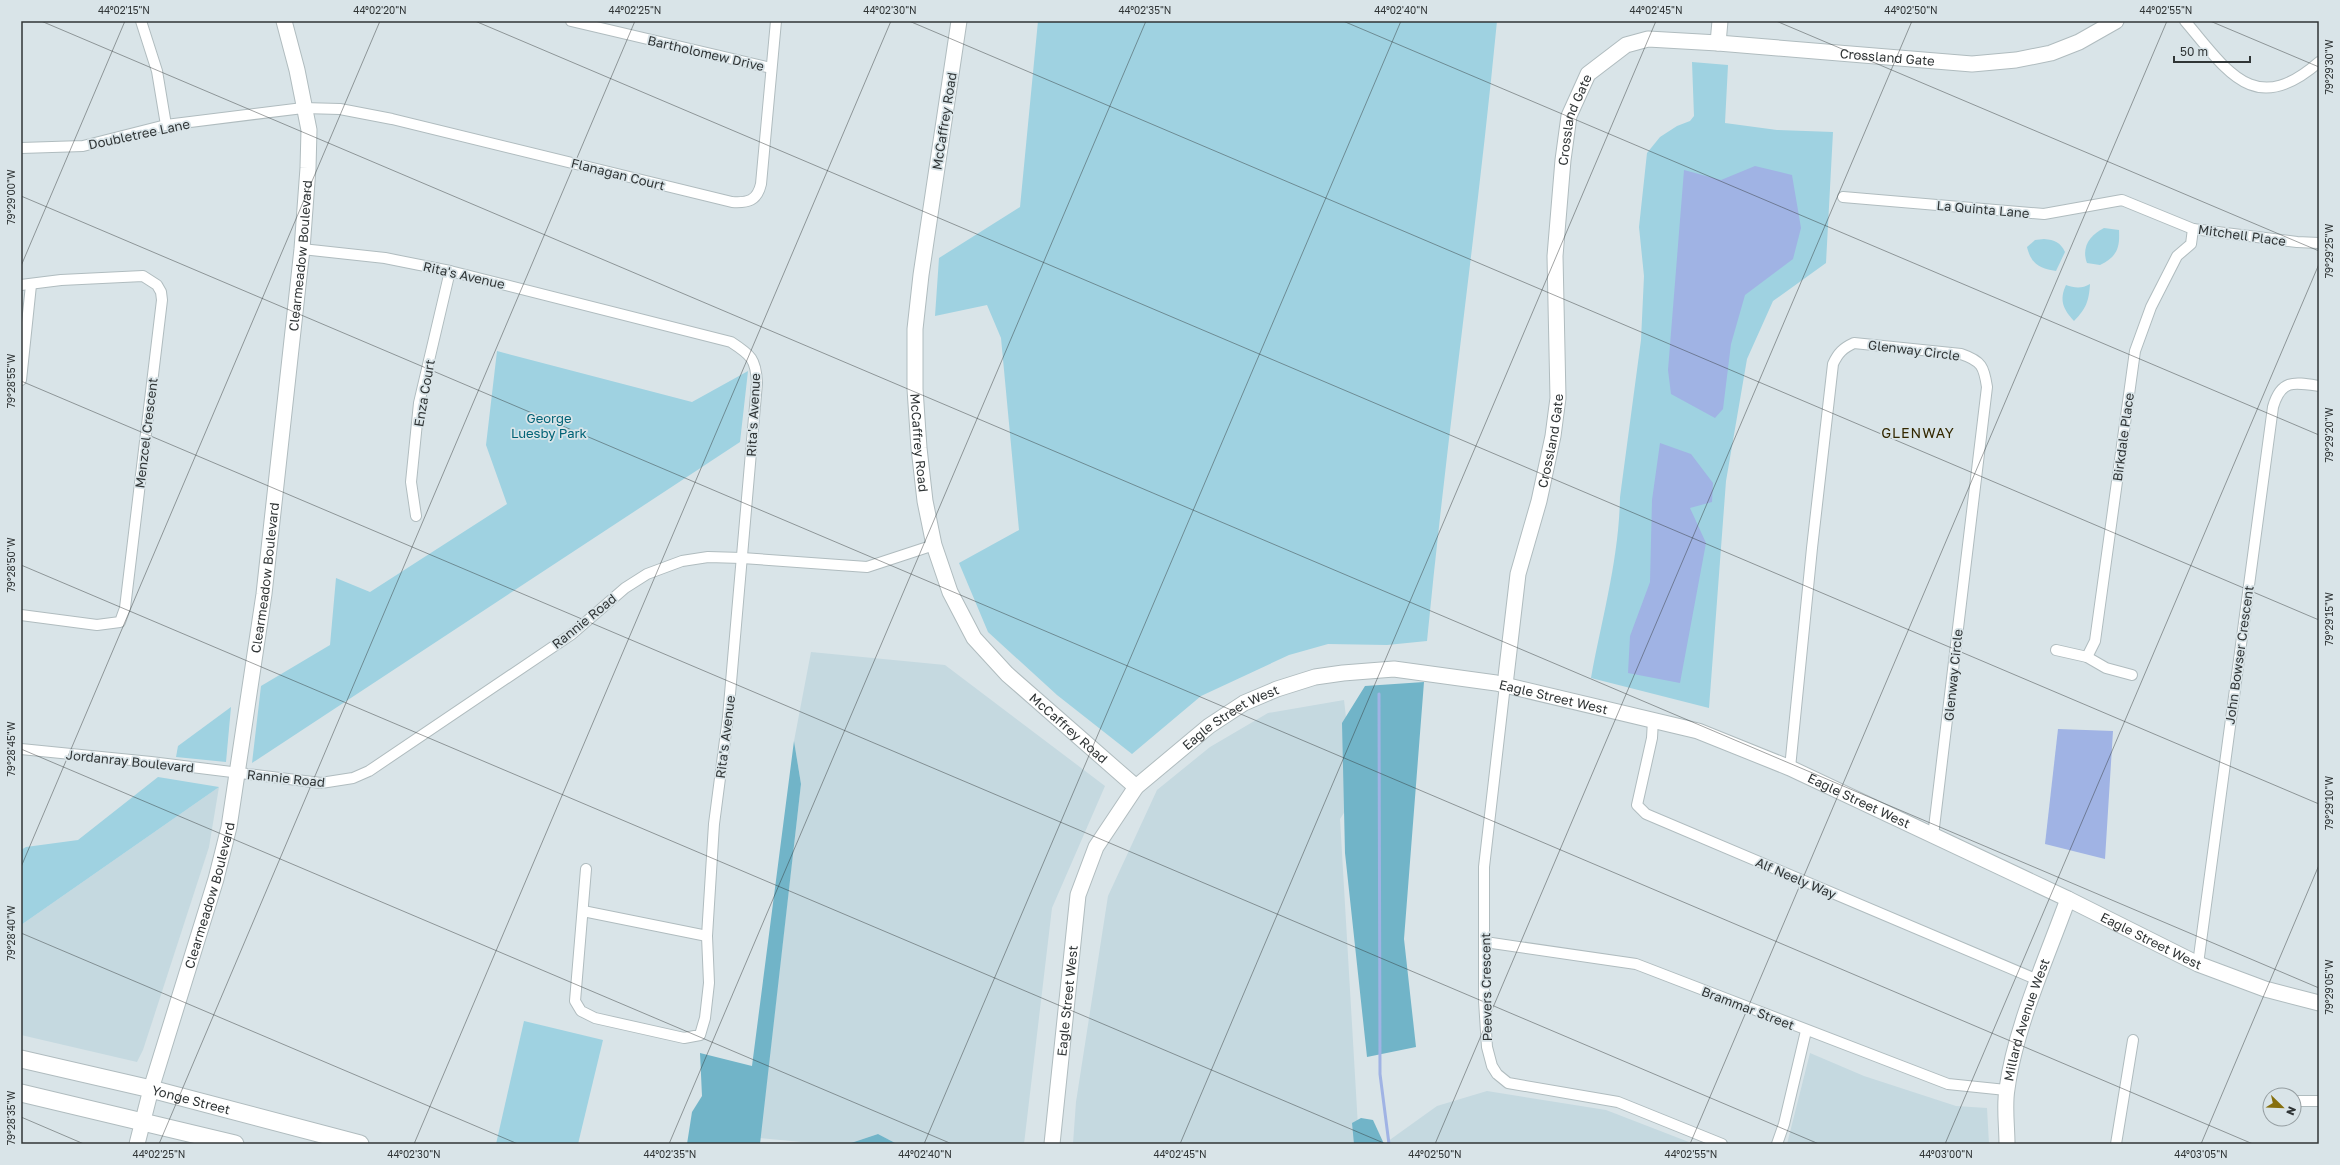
<svg xmlns="http://www.w3.org/2000/svg" width="2340" height="1165" viewBox="0 0 2340 1165" font-family="'Golos Text',sans-serif">
<style>
.built{fill:#c5d9e0}
.green{fill:#9fd2e1}
.forest{fill:#71b4c8}
.water{fill:#a0b3e4}
.lines{fill:none;stroke-linecap:round;stroke-linejoin:round}
.stream{stroke:#a0b3e4;stroke-width:3}
.street-casing{stroke:#b0bcbf;stroke-width:12}
.secondary-casing{stroke:#b0bcbf;stroke-width:17}
.primary-casing{stroke:#b0bcbf;stroke-width:19}
.street{stroke:#fff;stroke-width:10}
.secondary{stroke:#fff;stroke-width:15}
.primary{stroke:#fff;stroke-width:17}
.ticks{fill:none;stroke:#303536;stroke-width:1;stroke-opacity:0.45}
.labels{text-anchor:middle;stroke-width:3.5;stroke-linejoin:round;paint-order:stroke}
.street-label{font-size:13px;fill:#303536;stroke:#d9e4e8}
.park-label{font-size:13px;fill:#006276;stroke:#d9e4e8}
.neighbourhood-label{font-size:14px;letter-spacing:1px;fill:#332800;stroke:#d9e4e8}
.neatline{fill:none;stroke:#303536;stroke-width:1.5}
.ticks-label{font-size:10px;text-anchor:middle;fill:#303536}
</style>
<rect width="100%" height="100%" fill="#d9e4e8"/>
<g class="built">
<polygon points="811,652 945,665 1105,786 1052,908 1024,1144 897,1144 878,1134 848,1144 822,1144 760,1138 801,784 794,741"/>
<polygon points="1344,700 1355,796 1340,819 1359,1144 1073,1144 1076,1102 1108,896 1157,790 1210,747 1268,713"/>
<polygon points="219,787 209,847 143,1050 137,1062 21,1035 21,925"/>
<polygon points="1810,1053 1864,1076 1956,1106 1987,1108 1989,1144 1787,1144"/>
<polygon points="1487,1091 1606,1110 1694,1144 1384,1144 1437,1106"/>
</g>
<g class="green">
<path d="M 1038,21 L 1497,21 C 1477,228 1447,434 1427,641 L 1387,645 L 1328,644 L 1289,655 L 1201,696 L 1132,754 L 1057,695 L 988,632 L 959,563 L 1019,530 L 1001,338 L 987,305 L 935,316 L 939,258 L 1020,207 Z"/>
<path d="M 1692,62 L 1728,65 L 1725,123 L 1777,130 L 1833,132 L 1826,263 L 1773,301 L 1747,359 L 1726,481 L 1709,708 L 1591,678 C 1602,618 1619,559 1620,497 L 1641,340 L 1644,276 L 1639,227 L 1647,153 L 1660,137 L 1677,126 L 1690,121 L 1694,116 Z"/>
<path d="M 2104,228 L 2119,230 C 2120,248 2117,257 2100,265 L 2087,263 C 2081,247 2090,235 2104,228 Z"/>
<path d="M 2044,239 C 2055,240 2060,242 2065,252 L 2056,271 C 2040,269 2031,264 2027,247 L 2035,240 Z"/>
<path d="M 2090,284 C 2089,301 2086,309 2074,321 C 2063,309 2059,300 2066,285 C 2074,288 2082,289 2090,284 Z"/>
<polygon points="497,351 692,402 748,371 740,442 252,763 261,686 330,645 336,578 370,592 507,504 486,445"/>
<polygon points="231,707 226,762 176,757 178,746"/>
<polygon points="158,777 219,787 21,925 21,850 26,847 78,840"/>
<polygon points="524,1021 603,1040 578,1144 496,1144"/>
</g>
<g class="forest">
<polygon points="1424,682 1404,939 1416,1047 1367,1057 1345,853 1342,723 1365,686"/>
<polygon points="794,741 801,784 760,1144 687,1144 692,1112 702,1096 700,1053 752,1066"/>
<polygon points="1361,1118 1373,1120 1384,1144 1354,1144 1352,1123"/>
<polygon points="878,1134 897,1144 848,1144"/>
</g>
<g class="water">
<polygon points="1755,166 1792,175 1801,228 1793,259 1745,295 1731,344 1723,409 1715,418 1671,394 1668,370 1684,170 1721,180"/>
<polygon points="1660,443 1691,454 1713,483 1712,502 1690,508 1706,543 1680,683 1628,673 1630,636 1650,582 1652,500"/>
<polygon points="2058,729 2113,731 2105,859 2045,844"/>
</g>
<g class="lines">
<polyline class="stream" points="1379,694 1380,1074 1389,1144"/>
<defs>
<g id="street">
<polyline points="141,21 157,71 166,125"/>
<polyline points="571,21 771,68"/>
<path d="M 2185,21 C 2227,70 2254,119 2319,62"/>
<path d="M 21,148 L 83,146 L 166,125 L 303,108 L 340,109 L 392,119 L 732,202 C 748,203 757,201 761,184 L 776,21"/>
<polyline points="1843,197 2044,214 2122,200 2193,229 2297,242 2319,243"/>
<path d="M 302,249 L 385,258 L 450,271 L 731,342 C 751,355 756,359 757,383 L 728,717 L 714,824 L 707,936 L 709,983 L 705,1018 L 700,1035 L 684,1038 L 595,1018 L 581,1011 L 575,1001 L 586,869"/>
<polyline points="21,285 61,280 143,276 157,285 161,292 162,300 125,608 120,622 97,625 21,615"/>
<polyline points="21,380 31,285"/>
<polyline points="416,516 411,482 419,403 450,271"/>
<polyline points="2056,650 2087,657 2106,668 2132,675"/>
<polyline points="2087,657 2095,641 2135,351 2151,307 2177,256 2191,244 2193,229"/>
<polyline points="1505,685 1484,867 1484,1001 1487,1047 1492,1066 1497,1074 1508,1083 1618,1102 1722,1144"/>
<polyline points="1653,720 1652,738 1637,805 1646,814 2038,980"/>
<polyline points="21,749 151,762 321,783 353,778 369,771 572,634 625,588 647,574 682,561 708,557 742,558 867,567 934,545"/>
<path d="M 1790,768 L 1812,548 L 1833,364 C 1838,353 1843,348 1854,343 L 1961,354 C 1982,361 1984,367 1987,387 L 1933,836"/>
<polyline points="583,911 707,936"/>
<polyline points="1485,942 1636,964 1948,1084 2006,1090"/>
<path d="M 2198,964 L 2273,407 C 2281,379 2294,382 2319,386"/>
<polyline points="2294,1101 2319,1101"/>
<polyline points="1777,1144 1784,1124 1806,1031"/>
<polyline points="2116,1144 2133,1040"/>
</g>
<g id="secondary">
<path id="s1" d="M 959,21 L 921,275 L 915,329 L 915,389 L 919,448 L 925,501 L 934,545 L 950,592 L 974,638 L 1007,674 L 1136,787"/>
<polyline points="1718,43 1720,21"/>
<path id="s2" d="M 1505,685 L 1518,574 L 1539,501 L 1553,436 L 1558,398 L 1555,256 L 1563,160 L 1569,116 L 1588,74 L 1626,45 L 1648,39 L 1718,43 L 1972,64 L 2016,60 L 2051,53 L 2079,42 L 2116,21"/>
<path id="s3" d="M 137,1144 L 151,1089 L 216,879 L 229,827 L 264,594 L 302,249 L 308,168 L 309,130 L 297,70 L 284,21"/>
<path id="s4" d="M 1052,1144 L 1078,895 L 1096,847 L 1136,787 L 1209,726 L 1244,703 L 1277,689 L 1315,677 L 1343,673 L 1394,669 L 1496,683 L 1698,731 L 1790,768 L 2068,899 L 2198,964 L 2265,989 L 2319,1003"/>
<path id="s5" d="M 2007,1144 C 2007,1126 2004,1106 2007,1089 C 2015,1028 2047,957 2068,899"/>
</g>
<g id="primary">
<path id="s6" d="M 21,1059 L 151,1089 L 360,1144"/>
<polyline points="21,1093 235,1144"/>
</g>
</defs>
<use href="#street" class="street-casing"/>
<use href="#secondary" class="secondary-casing"/>
<use href="#primary" class="primary-casing"/>
<use href="#street" class="street"/>
<use href="#secondary" class="secondary"/>
<use href="#primary" class="primary"/>
</g>
<path class="ticks" d="M 41,21 L 2319,988M 475,21 L 2319,804M 909,21 L 2319,620M 1343,21 L 2319,435M 1776,21 L 2319,251M 2210,21 L 2319,67M 21,196 L 2253,1144M 21,266 L 125,21M 21,381 L 1819,1144M 21,565 L 1386,1144M 21,749 L 952,1144M 21,867 L 380,21M 21,933 L 518,1144M 21,1117 L 84,1144M 159,1144 L 635,21M 414,1144 L 891,21M 669,1144 L 1146,21M 924,1144 L 1401,21M 1180,1144 L 1656,21M 1435,1144 L 1912,21M 1690,1144 L 2167,21M 1945,1144 L 2319,264M 2201,1144 L 2319,865"/>
<g class="labels">
<g class="street-label">
<text transform="translate(706 53) rotate(13)" y="5">Bartholomew Drive</text>
<text dy="5" stroke="none"><textPath href="#s2" startOffset="932">Crossland Gate</textPath></text>
<text transform="translate(944 121) rotate(-81)" y="5">McCaffrey Road</text>
<text dy="5" stroke="none"><textPath href="#s2" startOffset="573">Crossland Gate</textPath></text>
<text transform="translate(139 134) rotate(-12)" y="5">Doubletree Lane</text>
<text transform="translate(618 174) rotate(14)" y="5">Flanagan Court</text>
<text transform="translate(1983 209) rotate(5)" y="5">La Quinta Lane</text>
<text transform="translate(2242 235) rotate(8)" y="5">Mitchell Place</text>
<text dy="5" stroke="none"><textPath href="#s3" startOffset="906">Clearmeadow Boulevard</textPath></text>
<text transform="translate(464 275) rotate(13)" y="5">Rita's Avenue</text>
<text transform="translate(1914 350) rotate(7)" y="5">Glenway Circle</text>
<text transform="translate(424 393) rotate(-80)" y="5">Enza Court</text>
<text transform="translate(753 415) rotate(-87)" y="5">Rita's Avenue</text>
<text transform="translate(146 433) rotate(-83)" y="5">Menzcel Crescent</text>
<text transform="translate(2123 437) rotate(-82)" y="5">Birkdale Place</text>
<text dy="5" stroke="none"><textPath href="#s2" startOffset="249">Crossland Gate</textPath></text>
<text dy="5" stroke="none"><textPath href="#s1" startOffset="425">McCaffrey Road</textPath></text>
<text dy="5" stroke="none"><textPath href="#s3" startOffset="582">Clearmeadow Boulevard</textPath></text>
<text transform="translate(584 621) rotate(-39)" y="5">Rannie Road</text>
<text transform="translate(2239 655) rotate(-82)" y="5">John Bowser Crescent</text>
<text transform="translate(1953 675) rotate(-84)" y="5">Glenway Circle</text>
<text dy="5" stroke="none"><textPath href="#s4" startOffset="828">Eagle Street West</textPath></text>
<text dy="5" stroke="none"><textPath href="#s4" startOffset="492">Eagle Street West</textPath></text>
<text dy="5" stroke="none"><textPath href="#s1" startOffset="761">McCaffrey Road</textPath></text>
<text transform="translate(725 737) rotate(-83)" y="5">Rita's Avenue</text>
<text transform="translate(130 761) rotate(6)" y="5">Jordanray Boulevard</text>
<text transform="translate(286 778) rotate(6)" y="5">Rannie Road</text>
<text dy="5" stroke="none"><textPath href="#s4" startOffset="1152">Eagle Street West</textPath></text>
<text transform="translate(1796 878) rotate(23)" y="5">Alf Neely Way</text>
<text dy="5" stroke="none"><textPath href="#s3" startOffset="259">Clearmeadow Boulevard</textPath></text>
<text dy="5" stroke="none"><textPath href="#s4" startOffset="1476">Eagle Street West</textPath></text>
<text transform="translate(1486 987) rotate(-91)" y="5">Peevers Crescent</text>
<text dy="5" stroke="none"><textPath href="#s4" startOffset="144">Eagle Street West</textPath></text>
<text transform="translate(1748 1008) rotate(21)" y="5">Brammar Street</text>
<text dy="5" stroke="none"><textPath href="#s5" startOffset="127">Millard Avenue West</textPath></text>
<text dy="5" stroke="none"><textPath href="#s6" startOffset="175">Yonge Street</textPath></text>
</g>
<g class="park-label">
<text x="549" y="423">George<tspan x="549" dy="15">Luesby Park</tspan></text>
</g>
<g class="neighbourhood-label">
<text x="1918" y="438">GLENWAY</text>
</g>
</g>
<rect width="2340" height="1165" fill="none" stroke="#d9e4e8" stroke-width="44"/>
<g transform="translate(2282 1107) rotate(113)"><circle r="19" fill="#d9e4e8" stroke="#959ea1"/>
<path d="M0-3L7 15L0 10L-7 15Z" fill="#866f0e"/>
<text y="-6" font-size="11" font-weight="bold" text-anchor="middle" fill="#303536">N</text>
</g>
<path d="M2174 56v6h76v-6" fill="none" stroke="#303536" stroke-width="2"/>
<text x="2180" y="56" font-size="12" fill="#303536" stroke="#d9e4e8" stroke-width="3" paint-order="stroke">50 m</text>
<rect x="22" y="22" width="2296" height="1121" class="neatline"/>
<g class="ticks-label">
<text x="124" y="14">44°02'15"N</text>
<text x="380" y="14">44°02'20"N</text>
<text x="635" y="14">44°02'25"N</text>
<text x="890" y="14">44°02'30"N</text>
<text x="1145" y="14">44°02'35"N</text>
<text x="1401" y="14">44°02'40"N</text>
<text x="1656" y="14">44°02'45"N</text>
<text x="1911" y="14">44°02'50"N</text>
<text x="2166" y="14">44°02'55"N</text>
<text transform="translate(2329 67) rotate(-90)" y="4">79°29'30"W</text>
<text transform="translate(11 197) rotate(-90)" y="4">79°29'00"W</text>
<text transform="translate(2329 251) rotate(-90)" y="4">79°29'25"W</text>
<text transform="translate(11 381) rotate(-90)" y="4">79°28'55"W</text>
<text transform="translate(2329 435) rotate(-90)" y="4">79°29'20"W</text>
<text transform="translate(11 565) rotate(-90)" y="4">79°28'50"W</text>
<text transform="translate(2329 619) rotate(-90)" y="4">79°29'15"W</text>
<text transform="translate(11 749) rotate(-90)" y="4">79°28'45"W</text>
<text transform="translate(2329 803) rotate(-90)" y="4">79°29'10"W</text>
<text transform="translate(11 933) rotate(-90)" y="4">79°28'40"W</text>
<text transform="translate(2329 987) rotate(-90)" y="4">79°29'05"W</text>
<text transform="translate(11 1118) rotate(-90)" y="4">79°28'35"W</text>
<text x="159" y="1158">44°02'25"N</text>
<text x="414" y="1158">44°02'30"N</text>
<text x="670" y="1158">44°02'35"N</text>
<text x="925" y="1158">44°02'40"N</text>
<text x="1180" y="1158">44°02'45"N</text>
<text x="1435" y="1158">44°02'50"N</text>
<text x="1691" y="1158">44°02'55"N</text>
<text x="1946" y="1158">44°03'00"N</text>
<text x="2201" y="1158">44°03'05"N</text>
</g>
</svg>
